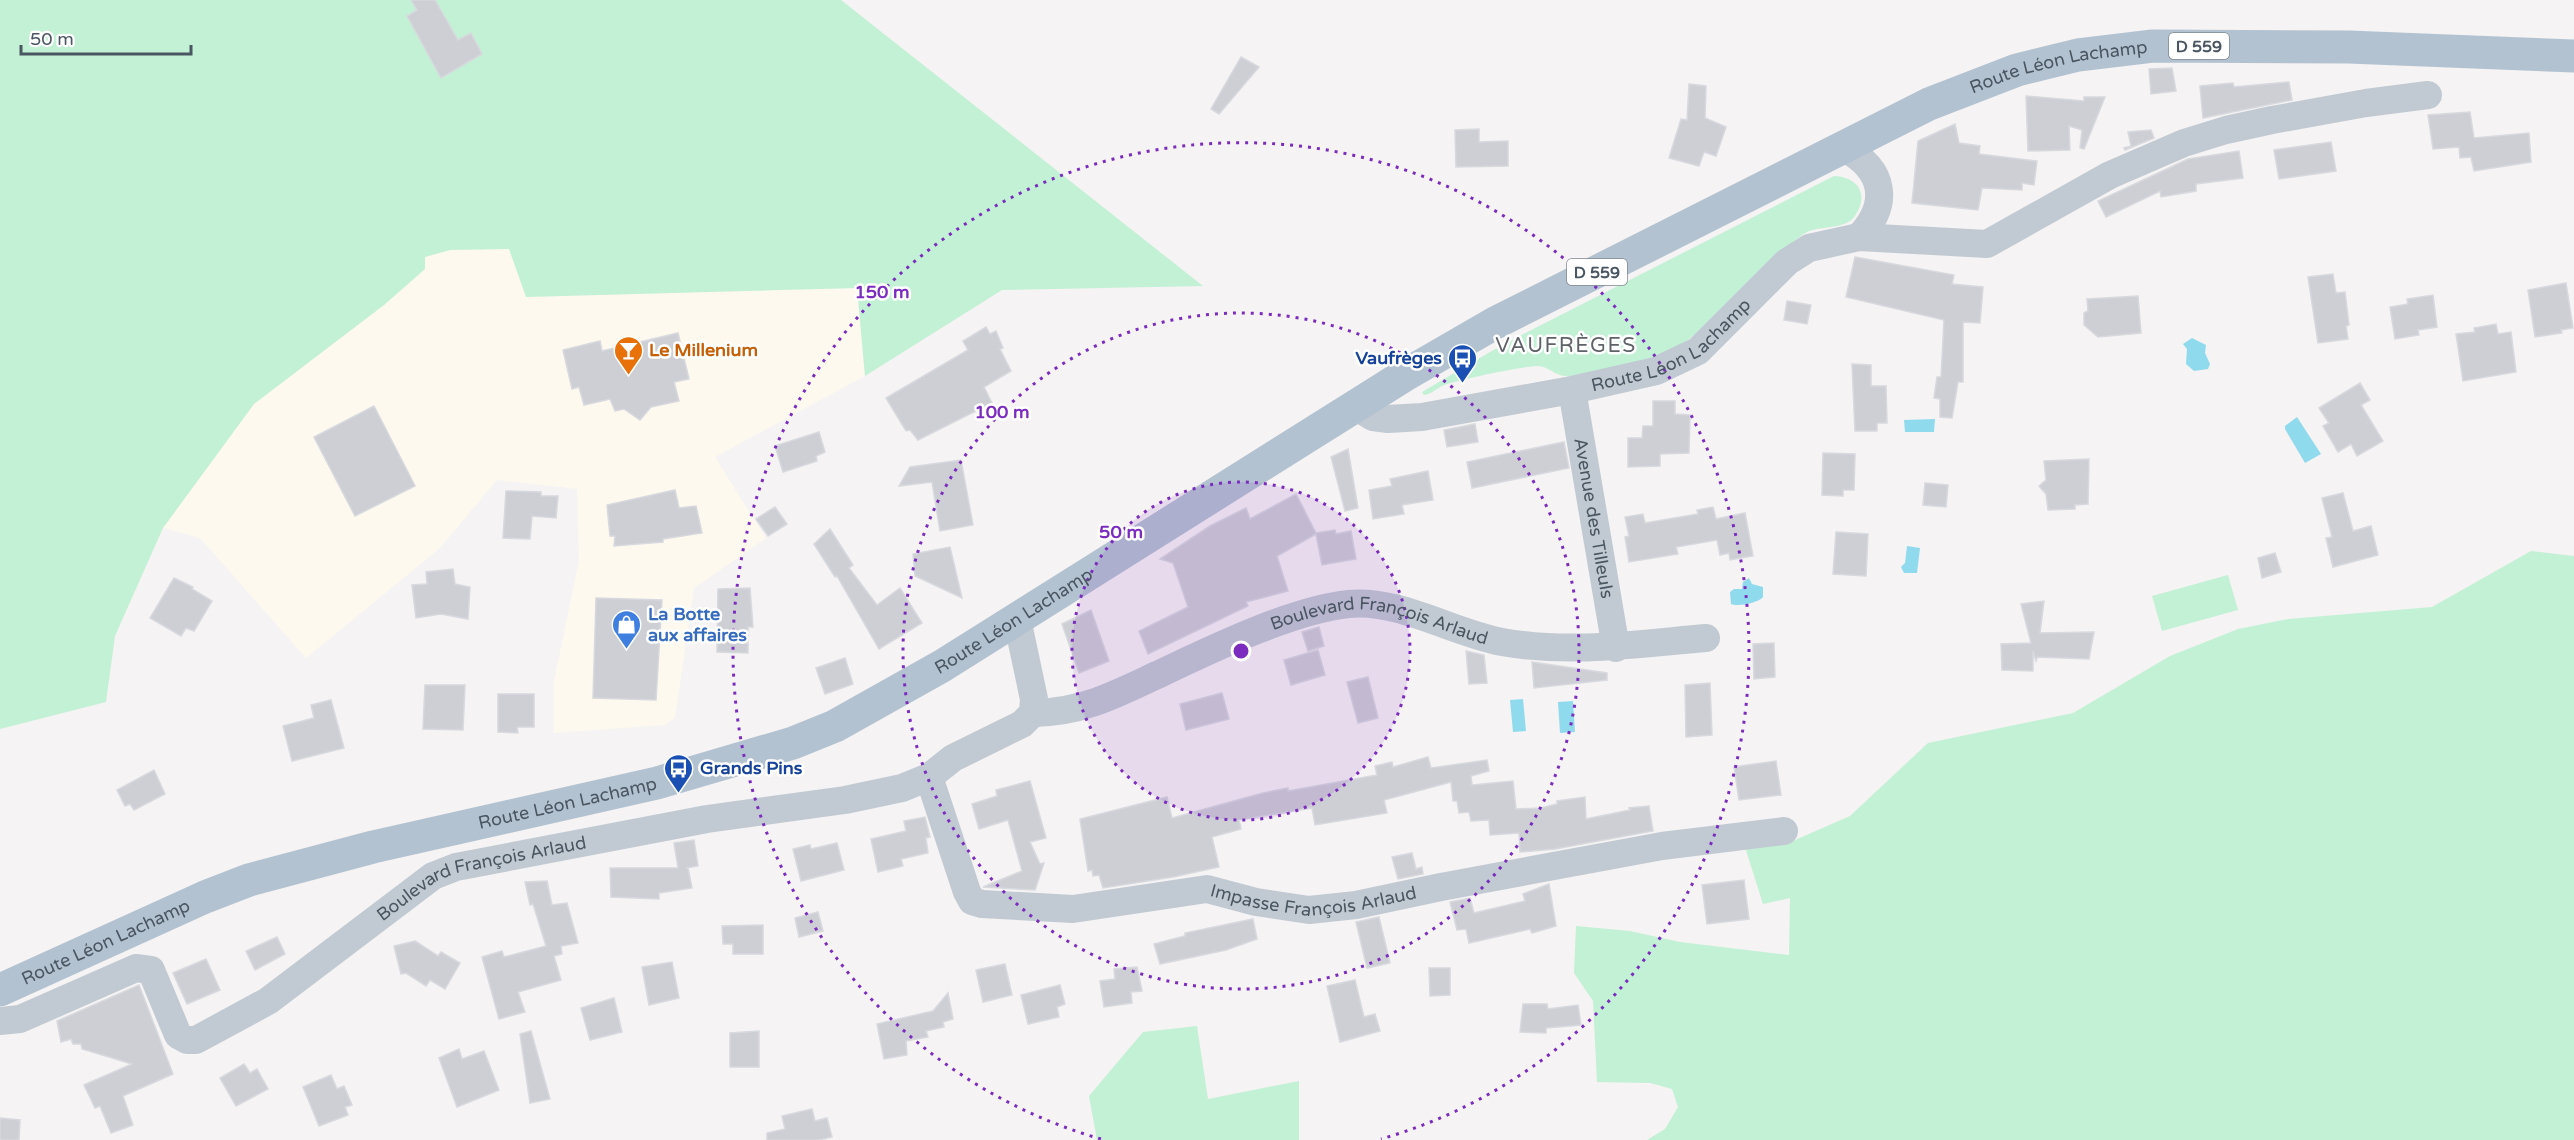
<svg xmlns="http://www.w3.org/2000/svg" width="2574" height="1140" viewBox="0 0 2574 1140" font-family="'Varela Round',sans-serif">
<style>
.commercial{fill:#fdf9ef}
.green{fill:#c3f1d5}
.water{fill:#90daee}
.building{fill:#cdcfd5;stroke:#d7d9de;stroke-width:1.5}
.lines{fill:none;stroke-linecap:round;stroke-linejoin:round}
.minor{stroke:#c1cad2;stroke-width:28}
.major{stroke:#b3c2d1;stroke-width:33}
.ring{fill:none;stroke:#7b2cbf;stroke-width:3;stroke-dasharray:3 6}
.labels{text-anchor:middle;stroke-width:5;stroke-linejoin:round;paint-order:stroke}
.shield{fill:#fff;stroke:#808990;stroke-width:1.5}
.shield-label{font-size:16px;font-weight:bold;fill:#4a5661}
.street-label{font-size:18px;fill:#4a5661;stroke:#fff}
.food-label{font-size:18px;font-weight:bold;fill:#c56008;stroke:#fff;text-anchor:start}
.transit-label{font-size:18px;font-weight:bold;fill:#164399;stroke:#fff;text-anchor:end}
.shop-label{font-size:18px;font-weight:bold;fill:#366cbe;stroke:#fff;text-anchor:start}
.quarter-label{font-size:21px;letter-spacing:1.5px;fill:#5f6368;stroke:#fff}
.centre{fill:#7b2cbf;stroke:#fff;stroke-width:3}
.ring-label{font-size:18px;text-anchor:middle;font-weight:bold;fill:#7b2cbf;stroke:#fff;stroke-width:5;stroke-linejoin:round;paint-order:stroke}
</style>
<rect width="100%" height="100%" fill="#f5f3f3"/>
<polygon class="commercial" points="509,249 527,297 857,288 865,376 715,457 766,538 694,588 675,718 665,725 554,733 554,681 579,560 577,489 497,480 439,549 306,658 200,538 163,528 254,404 384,305 425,269 425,257 450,250"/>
<g class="green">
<polygon points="0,0 841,0 1203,286 1002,290 865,376 857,288 526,297 509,249 450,250 425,257 425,269 384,305 254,404 163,528 115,636 106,702 0,729"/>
<path d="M 1834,176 C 1857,177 1870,193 1855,216 C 1846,229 1823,226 1809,231 C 1801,235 1794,241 1787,247 C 1739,283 1707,342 1648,361 C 1629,367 1587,376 1567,376 C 1557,377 1548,366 1538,366 C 1524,366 1457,380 1444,385 C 1437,388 1432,394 1424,395 L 1422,392 L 1502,345 Z"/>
<polygon points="2531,551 2574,556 2574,1140 1647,1140 1665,1129 1678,1107 1672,1089 1650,1083 1597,1082 1593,1001 1574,973 1576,926 1630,931 1680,942 1789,955 1790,898 1763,904 1745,847 1786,844 1850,816 1928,743 2073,713 2170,656 2238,629 2288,619 2432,607"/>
<polygon points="2228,575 2238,610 2162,631 2152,596"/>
<polygon points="1197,1026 1208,1099 1299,1081 1299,1140 1097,1140 1089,1096 1143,1032"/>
</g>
<g class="water">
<polygon points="2192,338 2206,345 2205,353 2210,364 2208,369 2194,371 2186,364 2187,349 2183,344"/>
<polygon points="2297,417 2321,454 2305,463 2285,429 2285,426"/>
<polygon points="1935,419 1934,432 1905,432 1904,420"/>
<polygon points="1907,546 1920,548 1917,573 1904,573 1901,567 1905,563"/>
<path d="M 1749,578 L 1752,584 L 1763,587 L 1763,597 C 1758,603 1738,607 1731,604 L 1730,592 L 1734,589 L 1742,589 L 1743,582 Z"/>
<polygon points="1523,699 1526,731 1513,732 1510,700"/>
<polygon points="1573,701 1575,732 1560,733 1558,702"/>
</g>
<g class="building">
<polygon points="411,0 435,0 458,40 471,33 482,54 441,78 407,16 417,10"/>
<polygon points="1241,57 1259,67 1219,114 1211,109"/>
<polygon points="2172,68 2176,91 2151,94 2149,69"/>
<polygon points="2289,82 2292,100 2203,118 2200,86 2233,83 2234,87"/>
<polygon points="1689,84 1706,86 1705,118 1726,127 1716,156 1704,152 1699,166 1669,158 1681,119 1687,120"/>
<polygon points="2026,96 2084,101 2084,97 2105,97 2084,149 2080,148 2082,130 2069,126 2070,150 2028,151"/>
<polygon points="2470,112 2474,138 2529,133 2531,162 2474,171 2471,157 2460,158 2459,147 2433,149 2428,115"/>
<polygon points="1955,124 1959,143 1980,146 1979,154 2037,161 2034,185 2022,183 2022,190 1982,188 1978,210 1912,203 1918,141"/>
<polygon points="1479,129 1479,142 1508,141 1508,166 1456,167 1455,130"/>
<polygon points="2151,130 2154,138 2125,150 2124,148 2131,146 2128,132"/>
<polygon points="2331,142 2336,171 2279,179 2274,150"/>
<polygon points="2239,151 2243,178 2196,184 2196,191 2161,197 2160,191 2106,217 2098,201 2188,159"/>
<polygon points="1855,257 1954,275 1952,284 1983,287 1980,323 1963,322 1963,382 1958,382 1952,418 1940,417 1940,399 1934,398 1937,377 1941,377 1944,320 1846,297"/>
<polygon points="2333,274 2336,293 2345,292 2349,325 2346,326 2348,339 2318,343 2308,277"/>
<polygon points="2566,283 2573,328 2561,330 2562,333 2535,337 2528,290"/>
<polygon points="2433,295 2437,327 2418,330 2419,335 2395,339 2390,307 2408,304 2407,299"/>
<polygon points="2138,296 2141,333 2098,337 2084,325 2084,313 2088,311 2087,299"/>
<polygon points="1787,301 1811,305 1807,324 1784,320"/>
<polygon points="2496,324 2498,334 2511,332 2516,372 2463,381 2456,334 2475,332 2474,328"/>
<polygon points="986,327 990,334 996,331 1003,348 1000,349 1011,371 984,387 992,403 918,440 910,430 906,431 886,398 968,350 963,341"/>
<polygon points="678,333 689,379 674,382 679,401 651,407 640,420 624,409 615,411 610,399 584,405 579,387 572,389 563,350 600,341 602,351"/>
<polygon points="1852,364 1871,365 1871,386 1886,386 1887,423 1877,423 1877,431 1855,431"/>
<polygon points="2360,383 2370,400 2361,405 2383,441 2357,456 2351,444 2338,452 2323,426 2329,423 2319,408"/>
<polygon points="1653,401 1675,401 1675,414 1690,415 1689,453 1660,454 1660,466 1628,467 1628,438 1642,438 1643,426 1653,426"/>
<polygon points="374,406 415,486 355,516 314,437"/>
<polygon points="1475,424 1478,442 1447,447 1444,430"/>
<polygon points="819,432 825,452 816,456 817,461 783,472 775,446"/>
<polygon points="1564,442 1569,468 1472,488 1467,462"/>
<polygon points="1348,449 1358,508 1345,511 1331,457"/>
<polygon points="1823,453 1855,454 1854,490 1843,490 1843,496 1822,495"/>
<polygon points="2089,459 2088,504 2075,505 2075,509 2048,510 2046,494 2039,486 2046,480 2044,461"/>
<polygon points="961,460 973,525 940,531 932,482 899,486 910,467"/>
<polygon points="1428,471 1433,500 1402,505 1404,514 1373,519 1369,490 1392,486 1390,479"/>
<polygon points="1925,483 1948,485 1946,507 1923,505"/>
<polygon points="675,490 679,508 696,506 702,533 663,539 663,542 614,546 615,536 610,536 607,505"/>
<polygon points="506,491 541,492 541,496 558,496 556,518 532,516 530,539 503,538"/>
<polygon points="2343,493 2353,531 2371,526 2378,555 2333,567 2326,538 2332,537 2322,498"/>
<polygon points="1296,494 1316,533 1335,530 1336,534 1351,531 1356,559 1322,565 1316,534 1277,556 1288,591 1246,602 1248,606 1148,654 1139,631 1188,607 1173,563 1160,559 1210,526 1246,508 1250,519"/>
<polygon points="775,507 787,524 768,536 756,519"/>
<polygon points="1713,507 1716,519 1745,513 1753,556 1730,560 1729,553 1720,555 1717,540 1676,547 1678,554 1629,562 1625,537 1629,536 1625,517 1643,514 1645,523 1698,514 1697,510"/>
<polygon points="830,529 853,565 849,568 877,605 900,588 922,623 879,649 837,576 835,577 814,544"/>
<polygon points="1836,532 1868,534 1866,576 1833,574"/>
<polygon points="950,547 962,598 915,576 913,554"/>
<polygon points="2275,553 2281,572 2262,578 2258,558"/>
<polygon points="453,569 455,584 470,587 468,619 441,614 416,618 412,585 427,584 426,572"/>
<polygon points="174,578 193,587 192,589 212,601 194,631 186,628 181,636 150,618"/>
<polygon points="750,588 753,627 748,627 748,653 717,652 718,589"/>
<polygon points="596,598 662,600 656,700 593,698"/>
<polygon points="2044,601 2040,633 2094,632 2089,659 2037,657 2036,661 2033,651 2033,671 2002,670 2001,644 2031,643 2021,604"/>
<polygon points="1091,610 1109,661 1079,673 1062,624"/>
<polygon points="1319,627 1324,646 1308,651 1302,632"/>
<polygon points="1774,643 1775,677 1754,679 1753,644"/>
<polygon points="1318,650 1325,675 1291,685 1284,660"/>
<polygon points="1466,651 1484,655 1487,683 1469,684"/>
<polygon points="845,658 853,684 825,694 816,668"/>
<polygon points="1532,662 1607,673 1607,680 1534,688"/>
<polygon points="1368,677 1378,718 1358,723 1347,682"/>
<polygon points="1710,683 1712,735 1686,737 1685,685"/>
<polygon points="425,685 465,685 463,730 423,729"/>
<polygon points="1222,693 1229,719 1186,730 1180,704"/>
<polygon points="498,694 534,694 534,727 517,727 518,733 498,732"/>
<polygon points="331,700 344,748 292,761 283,726 314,718 311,705"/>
<polygon points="1428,757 1431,768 1487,760 1489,771 1471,776 1472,785 1513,781 1516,809 1541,808 1557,804 1557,801 1585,797 1586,819 1630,810 1629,808 1649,806 1653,831 1555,849 1520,852 1519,833 1490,835 1489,820 1471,821 1469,812 1459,813 1457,801 1453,801 1451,782 1384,800 1387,813 1315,825 1312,808 1239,820 1241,829 1212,837 1219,867 1173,877 1103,888 1099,875 1093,876 1092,870 1088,871 1080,819 1167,797 1172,818 1263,793 1288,788 1288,791 1377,775 1375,766 1392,762 1393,767"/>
<polygon points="1776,761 1781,795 1739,800 1734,767"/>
<polygon points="154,770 165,794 134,810 130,804 125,806 117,790"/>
<polygon points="1030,781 1046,838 1030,842 1040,864 1044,863 1035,890 983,887 1022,871 1008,820 979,829 972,804 997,796 996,790"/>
<polygon points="925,817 930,837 926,838 928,853 901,859 903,866 878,872 871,839 906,831 904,821"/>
<polygon points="694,840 698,866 686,868 688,868 692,888 659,893 659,899 611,897 610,868 678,868 674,843"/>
<polygon points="837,843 844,870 801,881 793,849 810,845 811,849"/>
<polygon points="1412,853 1416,869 1422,867 1423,874 1398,879 1392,857"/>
<polygon points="1744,880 1749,919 1707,924 1702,885"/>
<polygon points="547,881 552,905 567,903 578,943 561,946 562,954 554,956 561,980 518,992 525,1012 499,1019 482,957 502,951 504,957 546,946 533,904 530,905 525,882"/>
<polygon points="1549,884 1556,926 1532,933 1530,929 1469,943 1466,929 1457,930 1450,902 1470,898 1474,913 1525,901 1523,894"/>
<polygon points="818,912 823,931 799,937 795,918"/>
<polygon points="1379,917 1390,963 1367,968 1356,922"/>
<polygon points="1253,919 1257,939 1226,950 1160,964 1154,944 1185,936 1185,933"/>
<polygon points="763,925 763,954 733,954 733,944 723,944 722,926"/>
<polygon points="277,937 285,954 255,970 246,951"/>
<polygon points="415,941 438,956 441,952 460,963 445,989 430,980 426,986 406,973 401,974 394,946"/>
<polygon points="206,959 220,990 187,1004 173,973"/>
<polygon points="672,962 679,998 649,1005 642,967"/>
<polygon points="1005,964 1012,995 983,1002 976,970"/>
<polygon points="1137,967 1142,991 1131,992 1132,1003 1104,1007 1100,981 1115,979 1114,969"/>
<polygon points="1429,968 1450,968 1450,995 1430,996"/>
<polygon points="1355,980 1364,1017 1375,1014 1380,1031 1340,1042 1327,986"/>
<polygon points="139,985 173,1074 123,1096 133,1125 111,1133 100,1106 95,1108 84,1085 132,1064 82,1049 81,1044 73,1044 71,1039 61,1042 57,1021"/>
<polygon points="1060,985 1065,1004 1057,1007 1059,1017 1028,1024 1021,995"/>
<polygon points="948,993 953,1019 943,1022 944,1027 926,1031 928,1037 906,1041 907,1055 884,1059 877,1024 933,1011"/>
<polygon points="614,998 622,1032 590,1040 581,1008"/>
<polygon points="1523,1004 1547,1004 1548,1009 1578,1005 1581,1025 1546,1028 1546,1033 1520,1032"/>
<polygon points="531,1031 550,1099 530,1103 520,1034"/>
<polygon points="759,1031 759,1067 730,1067 730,1033"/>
<polygon points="459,1049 462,1059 484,1051 499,1090 457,1107 439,1058"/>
<polygon points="244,1064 250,1073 257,1069 268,1089 236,1106 220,1078"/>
<polygon points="331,1075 337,1089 344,1086 352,1105 345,1107 348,1115 319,1126 303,1087"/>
<polygon points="812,1109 815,1121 827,1118 832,1137 819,1140 767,1140 767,1133 785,1129 782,1116"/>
<polygon points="0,1118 20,1120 19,1140 0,1140"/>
</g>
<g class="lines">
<g class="minor">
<path d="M 1844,148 C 1884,169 1891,203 1859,237"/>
<path id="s1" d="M 1572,390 L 1616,648"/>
<path id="s2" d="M 1355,406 L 1373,417 L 1388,419 L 1422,417 L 1572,390 L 1656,371 L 1698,351 L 1787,262 L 1809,248 L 1859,237 L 1987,244 L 2110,175 L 2184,143 L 2226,130 L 2272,120 L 2366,103 L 2428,95"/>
<path id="s3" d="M 1033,713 C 1080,713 1115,695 1157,675 C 1210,650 1291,610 1349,604 C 1400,599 1453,633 1502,642 C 1571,654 1637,644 1706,638"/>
<path id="s4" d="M 929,777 L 967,892 L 972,901 L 982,904 L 1073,909 L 1207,889 L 1256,902 L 1309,910 L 1356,905 L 1441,887 L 1662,846 L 1784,831"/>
<path id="s5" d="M 0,1021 L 20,1019 L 136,968 L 151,970 L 178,1035 L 187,1040 L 196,1040 L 268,1001 L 433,876 L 456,867 L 707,819 L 845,800 L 902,788 L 929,777 L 953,758 L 1022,724 L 1033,713 L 1034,699 L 1017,619"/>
</g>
<path class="major" id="s6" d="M 0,990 L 205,897 L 249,880 L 373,847 L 657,783 L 793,743 L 835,726 L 942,666 L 1405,375 L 1495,323 L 1929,104 L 2017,70 L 2078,55 L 2153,46 L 2349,47 L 2574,56"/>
</g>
<circle cx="1241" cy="651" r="169" fill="#7b2cbf" fill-opacity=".12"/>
<g class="ring">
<circle cx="1241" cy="651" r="169"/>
<circle cx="1241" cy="651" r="338"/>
<path d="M1101 1139A508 508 0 1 1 1381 1139"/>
</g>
<defs>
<symbol id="bar-pin" viewBox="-11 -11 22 30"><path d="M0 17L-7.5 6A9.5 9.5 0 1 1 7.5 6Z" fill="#e8710a" stroke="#fff"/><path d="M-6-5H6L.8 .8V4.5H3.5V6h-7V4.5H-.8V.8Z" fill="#fff"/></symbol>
<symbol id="bus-pin" viewBox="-11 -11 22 30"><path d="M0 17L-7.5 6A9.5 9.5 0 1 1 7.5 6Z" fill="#1a4fb4" stroke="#fff"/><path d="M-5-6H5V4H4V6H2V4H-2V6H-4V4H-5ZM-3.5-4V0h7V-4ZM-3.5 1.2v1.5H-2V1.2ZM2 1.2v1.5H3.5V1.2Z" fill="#fff"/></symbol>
<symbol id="shop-pin" viewBox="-11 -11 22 30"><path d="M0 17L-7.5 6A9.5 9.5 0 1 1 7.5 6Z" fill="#3f7fe0" stroke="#fff"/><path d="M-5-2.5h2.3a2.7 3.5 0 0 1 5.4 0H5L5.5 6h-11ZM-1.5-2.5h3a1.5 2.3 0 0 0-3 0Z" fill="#fff"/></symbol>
</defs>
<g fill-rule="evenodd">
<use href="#bar-pin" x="612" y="334" width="33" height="45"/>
<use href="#bus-pin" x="1446" y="342" width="33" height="45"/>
<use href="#shop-pin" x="610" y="608" width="33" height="45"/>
<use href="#bus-pin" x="662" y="752" width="33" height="45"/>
</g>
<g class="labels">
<g class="shield">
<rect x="2169" y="33" width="60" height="26" rx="4.5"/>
<rect x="1567" y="259" width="60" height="26" rx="4.5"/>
</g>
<g class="shield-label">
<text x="2199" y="52">D 559</text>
<text x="1597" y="278">D 559</text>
</g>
<g class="street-label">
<text dy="6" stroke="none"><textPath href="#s6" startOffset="2274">Route Léon Lachamp</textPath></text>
<text dy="6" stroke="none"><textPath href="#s2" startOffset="334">Route Léon Lachamp</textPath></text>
<text dy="6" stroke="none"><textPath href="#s1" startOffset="130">Avenue des Tilleuls</textPath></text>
<text dy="6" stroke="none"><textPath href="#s6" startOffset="1086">Route Léon Lachamp</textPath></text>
<text dy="6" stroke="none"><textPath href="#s3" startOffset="368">Boulevard François Arlaud</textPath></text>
<text dy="6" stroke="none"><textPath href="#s6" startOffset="600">Route Léon Lachamp</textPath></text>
<text dy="6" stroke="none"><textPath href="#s5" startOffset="585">Boulevard François Arlaud</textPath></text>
<text dy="6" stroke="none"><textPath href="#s4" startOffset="477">Impasse François Arlaud</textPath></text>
<text dy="6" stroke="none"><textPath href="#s6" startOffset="116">Route Léon Lachamp</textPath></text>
</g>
<g class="food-label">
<text x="649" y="356">Le Millenium</text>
</g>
<g class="transit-label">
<text x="1442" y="364">Vaufrèges</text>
<text x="700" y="774" text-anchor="start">Grands Pins</text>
</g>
<g class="shop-label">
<text x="648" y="620">La Botte<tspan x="648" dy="21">aux affaires</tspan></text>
</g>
<g class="quarter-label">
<text x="1566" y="352">VAUFRÈGES</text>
</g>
</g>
<circle cx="1241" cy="651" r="9" class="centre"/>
<g class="ring-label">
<text x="882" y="298">150 m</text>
<text x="1002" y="418">100 m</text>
<text x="1121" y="538">50 m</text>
</g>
<path d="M21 45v9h170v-9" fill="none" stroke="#4a5661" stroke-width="3"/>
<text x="30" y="45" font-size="18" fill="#4a5661" stroke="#ffffff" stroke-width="4.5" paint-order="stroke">50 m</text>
</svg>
